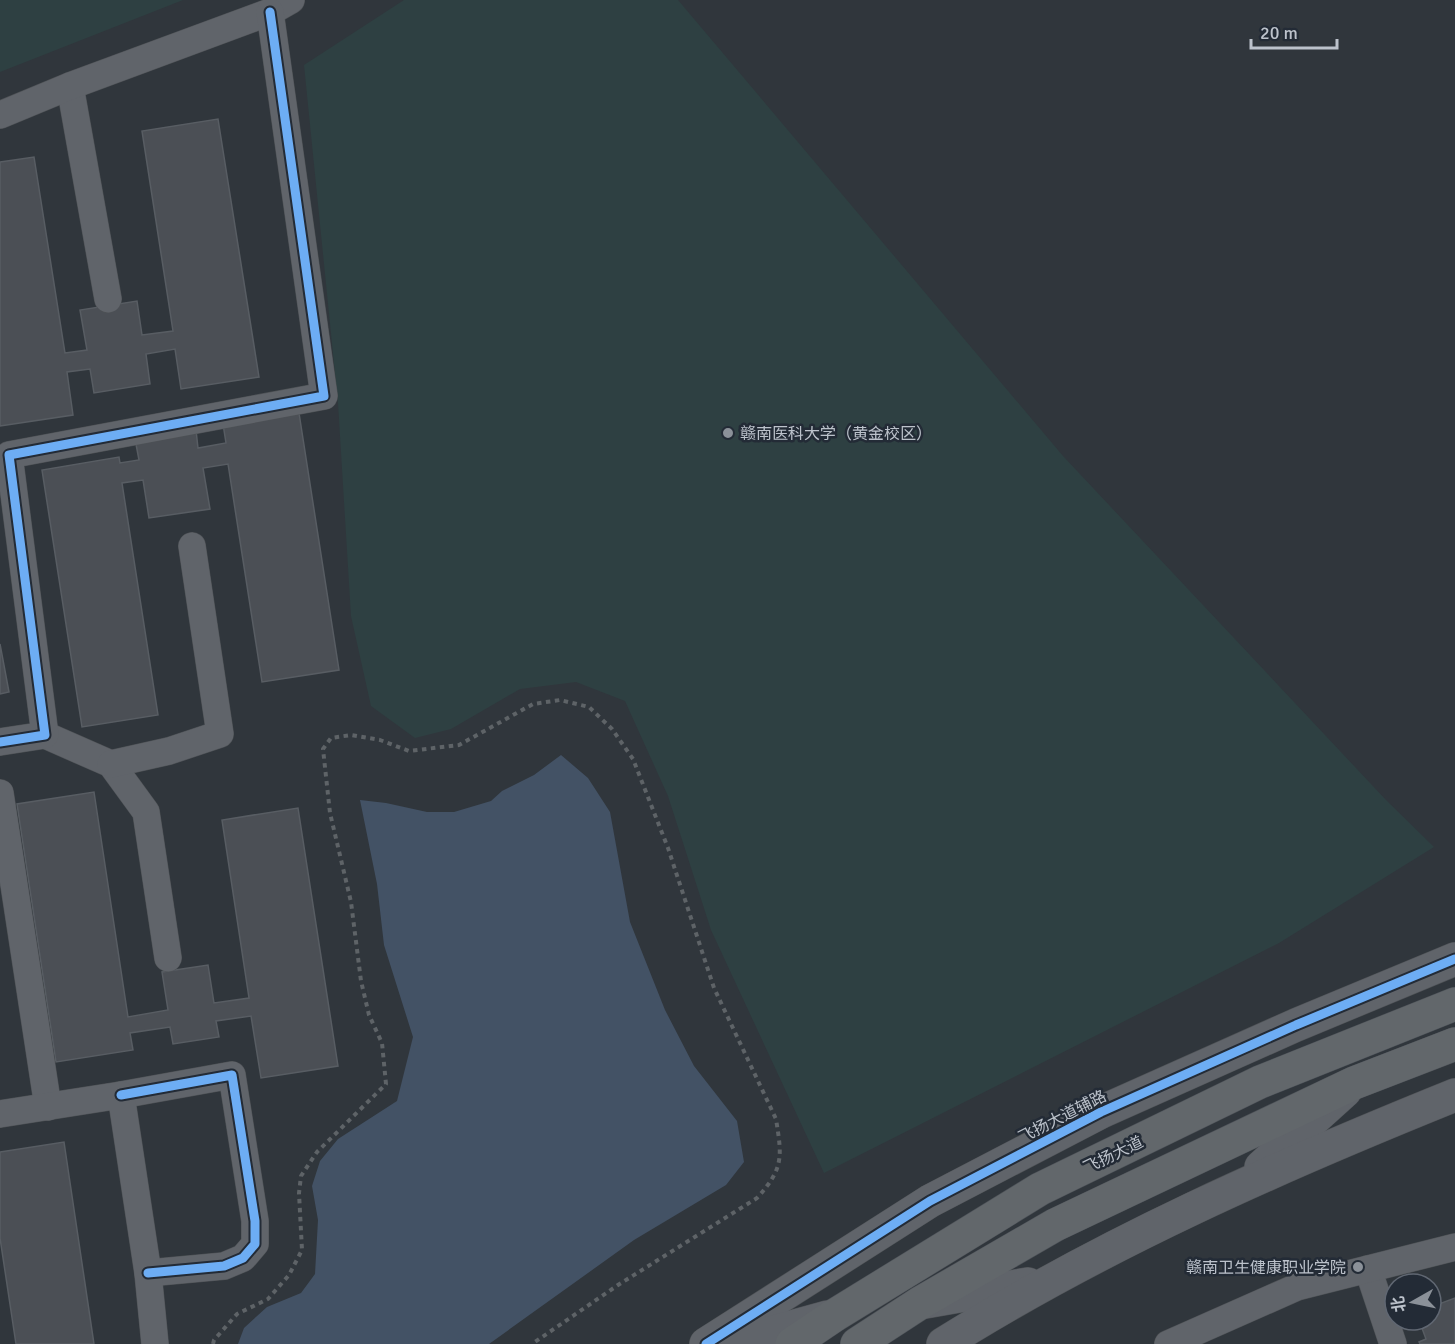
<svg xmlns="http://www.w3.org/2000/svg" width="1455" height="1344" viewBox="0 0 1455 1344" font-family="Signika,'Noto Sans SC',sans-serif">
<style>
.green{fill:#2e4042}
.water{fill:#435265}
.building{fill:#4b4f55;stroke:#585d63;stroke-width:1.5}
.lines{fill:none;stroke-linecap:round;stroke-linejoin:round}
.minor-casing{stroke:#4e5256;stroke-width:28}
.tertiary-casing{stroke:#4e5256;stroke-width:34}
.primary-casing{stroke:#4d5258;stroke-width:34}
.path{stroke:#5e6367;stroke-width:4;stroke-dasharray:4.5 4.5;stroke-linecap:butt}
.minor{stroke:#60646a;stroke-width:27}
.tertiary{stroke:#60646a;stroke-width:33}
.primary{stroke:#62676b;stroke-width:33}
.cycleway-casing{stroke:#232b36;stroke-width:13}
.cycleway{stroke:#6dadf4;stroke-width:9}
.poi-dot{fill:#8b9199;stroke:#232b36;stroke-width:2}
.labels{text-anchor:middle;stroke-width:5;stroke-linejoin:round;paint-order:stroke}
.poi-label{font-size:16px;fill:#bcc2cb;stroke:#232b36;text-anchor:start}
.street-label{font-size:16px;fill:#bcc2cb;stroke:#232b36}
</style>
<rect width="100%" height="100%" fill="#30363c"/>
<g class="green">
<polygon points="0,0 183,0 0,72"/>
<polygon points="404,0 678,0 1063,456 1386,800 1434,847 1279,943 824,1173 711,930 668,796 625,701 576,682 520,689 451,729 415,738 371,706 351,616 338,403 304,65"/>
</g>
<polygon class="water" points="561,755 588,778 610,812 630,922 665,1010 694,1066 737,1121 744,1162 726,1185 634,1240 489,1344 238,1344 244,1328 267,1307 301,1293 315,1274 318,1220 312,1186 320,1161 338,1139 397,1101 413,1037 384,945 377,884 360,800 386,803 427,812 454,812 491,801 502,791 534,775"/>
<g class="building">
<polygon points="218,119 259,377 181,389 175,349 146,354 150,384 94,393 90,369 67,372 73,415 0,426 0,162 34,157 65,353 87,350 80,310 137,301 142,335 173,331 142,131"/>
<polygon points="299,413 339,670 262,682 228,464 203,468 210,509 149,518 143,480 122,483 158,715 82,727 42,470 119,457 120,463 139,460 135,439 196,430 198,448 226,443 223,424"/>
<polygon points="0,644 9,692 0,694"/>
<polygon points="94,792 128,1017 168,1010 162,972 208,965 214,1003 249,998 222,820 298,808 338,1066 261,1078 251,1016 216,1021 219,1037 173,1044 170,1027 130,1033 133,1050 56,1062 17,804"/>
<polygon points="64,1142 94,1344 16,1344 0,1238 0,1152"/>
<polygon points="1455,1298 1455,1344 1420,1344 1419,1342 1426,1339 1419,1320 1431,1320 1431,1307"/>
</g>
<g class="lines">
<defs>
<g id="minor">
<polyline points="70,86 108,299"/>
<polyline points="0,115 70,86 270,12 291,0"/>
<polyline points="45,735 111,764 146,812 168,958"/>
<polyline points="0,742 45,735 9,455 324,396 270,12"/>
<polyline points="111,764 169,751 220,734 192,546"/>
<polyline points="0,793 48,1107"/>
<polyline points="121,1095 232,1075 255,1221 255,1244 243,1258 224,1266 148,1273"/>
<polyline points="0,1114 121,1095 148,1273 155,1344"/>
<polyline points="1368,1269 1393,1344"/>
<polyline points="1168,1344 1297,1287 1455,1247"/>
</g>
<g id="tertiary">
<polyline points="1261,1167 1345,1091"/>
<polyline points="925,1302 1028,1284"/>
<polyline points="706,1344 930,1201 1101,1112 1296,1025 1455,959"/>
<polyline points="729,1344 828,1317"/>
<path d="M 943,1344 C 1104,1243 1279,1166 1455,1095"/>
</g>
<g id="primary">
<polyline points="792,1344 835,1315 1040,1189 1260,1082 1455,1004"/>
<polyline points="857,1344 920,1303 1055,1225 1354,1083 1455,1044"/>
</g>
</defs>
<use href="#minor" class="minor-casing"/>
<use href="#tertiary" class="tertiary-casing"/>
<use href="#primary" class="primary-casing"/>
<path class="path" d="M 213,1344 L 214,1340 L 237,1314 L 268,1299 L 289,1275 L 302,1250 L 299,1193 L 301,1176 L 317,1152 L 386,1084 L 382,1043 L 369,1015 L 361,981 L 351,902 L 330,813 L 323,749 L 331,738 L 351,735 L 380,740 L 409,751 L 459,745 L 533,704 L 560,700 L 589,707 L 612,729 L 633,759 L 668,848 L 714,988 L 776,1119 C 782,1157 784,1168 757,1198 L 618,1285 L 532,1344"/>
<use href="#minor" class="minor"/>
<use href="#tertiary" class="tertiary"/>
<use href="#primary" class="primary"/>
<defs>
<g id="cycleway">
<polyline points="0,742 45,735 9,455 324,396 270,12"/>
<polyline points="121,1095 232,1075 255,1221 255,1244 243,1258 224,1266 148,1273"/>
<polyline points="706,1344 930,1201 1101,1112 1296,1025 1455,959"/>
</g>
</defs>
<use href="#cycleway" class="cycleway-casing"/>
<use href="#cycleway" class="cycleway"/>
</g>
<g class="poi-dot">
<circle cx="728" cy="433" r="6"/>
<circle cx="1358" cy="1267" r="6"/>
</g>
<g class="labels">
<g class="poi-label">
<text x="740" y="439">赣南医科大学（黄金校区）</text>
<text x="1346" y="1273" text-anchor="end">赣南卫生健康职业学院</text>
</g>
<g class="street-label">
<text transform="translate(1062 1116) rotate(-27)" y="6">飞扬大道辅路</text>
<text transform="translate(1113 1154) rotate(-26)" y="6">飞扬大道</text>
</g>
</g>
<g transform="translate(1413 1302) rotate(261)"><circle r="28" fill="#232b36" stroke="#606772" stroke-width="1.5"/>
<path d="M0-4.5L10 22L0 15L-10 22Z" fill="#8b9199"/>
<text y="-9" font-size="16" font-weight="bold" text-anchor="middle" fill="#bcc2cb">北</text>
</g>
<path d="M1251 39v9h86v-9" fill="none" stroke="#bcc2cb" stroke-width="3"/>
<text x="1260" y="39" font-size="18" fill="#bcc2cb" stroke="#232b36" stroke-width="4.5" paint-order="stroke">20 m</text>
</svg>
